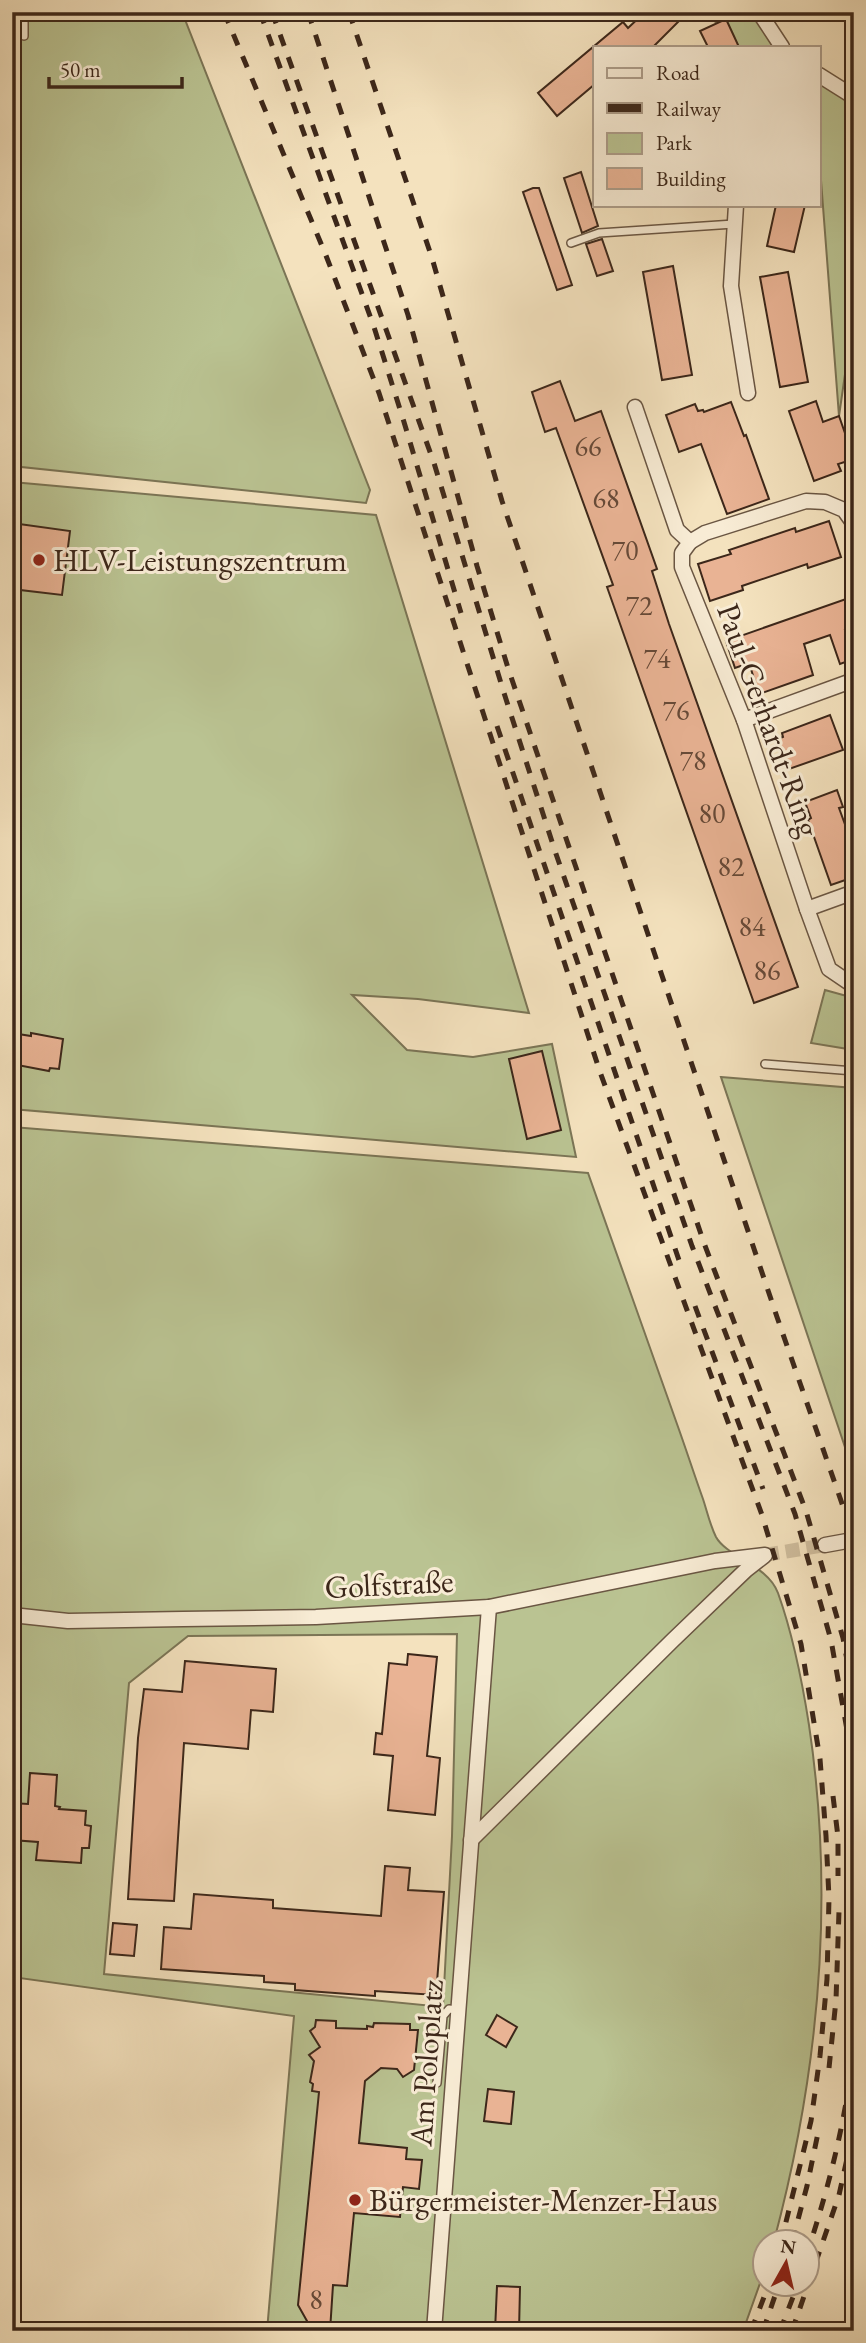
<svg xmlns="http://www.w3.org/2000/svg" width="866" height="2343" viewBox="0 0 866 2343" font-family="'EB Garamond',serif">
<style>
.green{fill:#bac392;stroke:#7b7556;stroke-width:2;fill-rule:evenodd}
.building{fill:#e9b394;stroke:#3c271a;stroke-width:2}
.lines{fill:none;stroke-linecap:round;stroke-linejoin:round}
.street-tunnel{stroke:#cfbd9d;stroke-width:14;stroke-dasharray:14 7;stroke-linecap:butt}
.lane-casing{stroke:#6a5643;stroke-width:10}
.street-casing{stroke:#6a5643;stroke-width:17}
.lane{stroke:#f8ecd5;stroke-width:7}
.street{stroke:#f8ecd5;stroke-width:14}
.rail{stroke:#3c271a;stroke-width:5;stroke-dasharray:12 12;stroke-linecap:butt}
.poi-dot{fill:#8f2418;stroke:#f8ecd5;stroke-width:2.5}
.labels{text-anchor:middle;stroke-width:6;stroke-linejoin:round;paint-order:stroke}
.number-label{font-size:28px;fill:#674a38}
.poi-label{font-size:32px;fill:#3c271a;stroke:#f8ecd5;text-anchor:start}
.street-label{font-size:32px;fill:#3c271a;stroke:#f8ecd5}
</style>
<rect width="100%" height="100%" fill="#f4e2be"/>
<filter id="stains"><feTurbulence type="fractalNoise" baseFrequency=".00286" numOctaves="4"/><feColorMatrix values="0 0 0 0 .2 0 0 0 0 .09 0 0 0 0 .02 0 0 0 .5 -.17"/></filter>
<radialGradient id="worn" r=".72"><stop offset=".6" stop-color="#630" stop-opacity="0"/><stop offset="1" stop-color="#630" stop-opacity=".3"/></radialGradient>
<g class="green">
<polygon points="12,12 182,12 370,490 366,503 12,466"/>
<polygon points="708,12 759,12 782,47 734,47"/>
<polygon points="819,79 848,102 854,104 854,312 839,416 819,154"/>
<polygon points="12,482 376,515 529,1013 418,999 352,995 407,1050 473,1057 552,1044 576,1157 12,1109"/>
<polygon points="825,990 854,998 854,1050 811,1043"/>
<polygon points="721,1077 854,1088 854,1474"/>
<path d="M 12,1127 L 588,1173 C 618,1257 647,1340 677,1424 C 686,1449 694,1474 703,1499 C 707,1511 710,1525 716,1537 C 727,1557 768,1565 778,1593 C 793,1635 802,1680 809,1725 C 835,1899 819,2072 774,2241 L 764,2242 L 764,2272 L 743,2331 L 267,2331 L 294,2016 L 12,1977 ZM 457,1634 L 452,1836 L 443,2007 L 104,1974 L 129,1683 L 188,1636 Z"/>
</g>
<g class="building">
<polygon points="645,12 688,12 653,47 595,47 595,84 557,116 538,93 623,22 628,28"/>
<polygon points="726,19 739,47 708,47 700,31"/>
<polygon points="581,172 598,226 582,233 564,178"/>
<polygon points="533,188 539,188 572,285 557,290 523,192"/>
<polygon points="776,205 805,205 794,252 767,246"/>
<polygon points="602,239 613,271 597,276 586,244"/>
<polygon points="673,266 692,375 662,380 643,272"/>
<polygon points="788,272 808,382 780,387 760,277"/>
<polygon points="560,381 575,421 601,411 657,569 652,571 669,624 798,987 754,1003 607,587 613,585 575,480 556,428 545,432 532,392"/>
<polygon points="816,401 823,422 839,416 854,459 838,464 841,471 814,481 789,411"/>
<polygon points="731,402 744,436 746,435 769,499 727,514 701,444 679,452 666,415 695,404 698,411 703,410 704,412"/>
<polygon points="829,521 841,557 808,568 807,564 742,586 743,590 710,601 698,564 731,554 729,550 795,528 796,532"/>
<polygon points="12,523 70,531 62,595 12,589"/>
<polygon points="846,599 854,621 854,627 845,630 854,659 840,664 830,635 804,644 813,675 759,694 749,663 735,668 726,641"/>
<polygon points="830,715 843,750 789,769 778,739 783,737 782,733"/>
<polygon points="837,790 843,807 839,808 854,849 854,877 831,885 808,820 811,818 805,802"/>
<polygon points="12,1033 31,1036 31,1033 63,1039 59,1069 50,1068 49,1071 12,1064"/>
<polygon points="542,1051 561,1130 527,1139 509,1059"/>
<polygon points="408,1654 437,1657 427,1756 440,1758 435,1815 388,1810 393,1756 374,1754 376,1733 382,1734 389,1663 407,1665"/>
<polygon points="185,1661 276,1669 273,1712 251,1710 248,1749 184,1743 174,1901 128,1899 138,1738 144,1689 182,1692"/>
<polygon points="30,1773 57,1775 55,1806 60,1807 59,1809 86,1811 85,1825 91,1826 89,1848 82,1848 81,1863 36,1860 38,1842 12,1840 12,1803 28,1804"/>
<polygon points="385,1866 410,1868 408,1890 444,1892 436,1995 375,1991 375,1996 295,1990 295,1984 264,1982 264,1976 161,1969 164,1927 191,1929 194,1894 273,1900 273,1908 381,1916"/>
<polygon points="113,1923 137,1925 134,1956 110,1954"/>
<polygon points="497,2015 517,2027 506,2047 486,2035"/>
<polygon points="316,2020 336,2021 336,2028 367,2029 367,2026 373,2027 374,2023 410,2024 410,2030 418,2030 414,2070 403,2077 397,2069 381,2068 365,2081 359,2143 407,2148 406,2159 422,2160 419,2189 403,2187 400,2217 354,2213 347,2286 333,2285 330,2331 306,2331 307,2321 298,2305 319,2092 312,2091 313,2084 310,2082 314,2061 309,2055 320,2047 310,2031 315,2027"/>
<polygon points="488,2089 514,2092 511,2124 484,2121"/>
<polygon points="497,2286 520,2287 519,2331 495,2331"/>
</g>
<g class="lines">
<polyline class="street-tunnel" points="765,1555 825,1545"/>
<defs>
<g id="lane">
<polyline points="24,36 24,12"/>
<polyline points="571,243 599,233 734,224"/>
<polyline points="765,1064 854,1071"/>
<polyline points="437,2083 443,2016 449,2009 458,2010"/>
</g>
<g id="street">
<polyline points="759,12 782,47"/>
<polyline points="819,75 854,97"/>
<polyline points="736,205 731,286 748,393"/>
<polyline points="635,407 677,530 690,542 682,553 682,567 744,720 807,909 829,969 854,986"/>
<polyline points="690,542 705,533 806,501 825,502 844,510 854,524"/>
<polyline points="744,720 854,680"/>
<polyline points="807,909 854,892"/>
<polyline points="825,1545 847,1541"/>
<polyline points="12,1615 68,1621 183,1619 316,1617 489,1607 715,1561 765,1555"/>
<polyline points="471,1840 673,1640 746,1570 764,1556"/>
<polyline points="434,2331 489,1607"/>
</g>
</defs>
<use href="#lane" class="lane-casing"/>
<use href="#street" class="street-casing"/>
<use href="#lane" class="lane"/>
<use href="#street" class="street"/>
<g class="rail">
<polyline points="224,12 325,253 379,393 600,1072 762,1515 801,1644 820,1759 826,1836 829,1898 827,1979 820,2056 811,2121 781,2242"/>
<polyline points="260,12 374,327 404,422 461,613"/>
<polyline points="272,12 434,463 504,693 555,851 692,1246 795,1514 831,1640 854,1769"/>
<polyline points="308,12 408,315 477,566 508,668 704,1243 806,1511 843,1638 854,1698"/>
<polyline points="349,12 432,258 502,501 777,1317 854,1538"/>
<polyline points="497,726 682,1269"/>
<polyline points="695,1306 763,1489"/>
<polyline points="833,1796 838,1837 838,1876"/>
<polyline points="829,2068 836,2000 839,1911"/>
<polyline points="792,2242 807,2186 818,2133"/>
<path d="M 806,2256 C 829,2188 846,2119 854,2048"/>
<polyline points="751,2331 769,2284"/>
<polyline points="763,2331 779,2284"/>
<polyline points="780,2331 798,2284"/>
<polyline points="792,2331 839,2195 854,2127"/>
</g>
</g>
<g class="poi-dot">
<circle cx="39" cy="560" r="7"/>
<circle cx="355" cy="2200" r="7"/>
</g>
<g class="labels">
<g class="number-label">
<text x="588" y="456">66</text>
<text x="606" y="508">68</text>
<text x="625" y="560">70</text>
<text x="639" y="615">72</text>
<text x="657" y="668">74</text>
<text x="676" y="720">76</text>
<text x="693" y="770">78</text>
<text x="712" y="823">80</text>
<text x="731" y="876">82</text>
<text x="752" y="936">84</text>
<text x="767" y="980">86</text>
<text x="316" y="2309">8</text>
</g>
<g class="poi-label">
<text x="53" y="571">HLV-Leistungszentrum</text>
<text x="369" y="2211">Bürgermeister-Menzer-Haus</text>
</g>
<g class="street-label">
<text transform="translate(769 720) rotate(70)" y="11">Paul-Gerhardt-Ring</text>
<text transform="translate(389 1584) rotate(-3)" y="11">Golfstraße</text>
<text transform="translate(426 2063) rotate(-86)" y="11">Am Poloplatz</text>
</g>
</g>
<rect width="866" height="2343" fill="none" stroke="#f4e2be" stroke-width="42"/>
<rect x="14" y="14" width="838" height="2315" fill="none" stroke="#3c271a" stroke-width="3.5"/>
<rect x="21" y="21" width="824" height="2301" fill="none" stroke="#3c271a" stroke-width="2"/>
<rect x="593" y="46" width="228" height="161" fill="#f8ecd5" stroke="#ad9d8a" stroke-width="2"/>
<rect x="607" y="68" width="35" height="10" fill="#f8ecd5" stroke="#ad9d8a" stroke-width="2"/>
<text x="656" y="80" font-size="21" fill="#3c271a">Road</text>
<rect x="607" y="103" width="35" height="10" fill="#3c271a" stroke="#ad9d8a" stroke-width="2"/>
<text x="656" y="116" font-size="21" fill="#3c271a">Railway</text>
<rect x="607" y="133" width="35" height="21" fill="#bac392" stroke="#ad9d8a" stroke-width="2"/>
<text x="656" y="150" font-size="21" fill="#3c271a">Park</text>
<rect x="607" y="168" width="35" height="21" fill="#e9b394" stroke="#ad9d8a" stroke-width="2"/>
<text x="656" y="186" font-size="21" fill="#3c271a">Building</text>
<g transform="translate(786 2263) rotate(8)"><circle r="33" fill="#f8ecd5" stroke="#ad9d8a" stroke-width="2"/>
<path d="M0-5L12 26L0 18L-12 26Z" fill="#8f2418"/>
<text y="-10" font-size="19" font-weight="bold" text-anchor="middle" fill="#3c271a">N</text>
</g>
<path d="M49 77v10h133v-10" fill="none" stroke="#3c271a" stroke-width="3.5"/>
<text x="60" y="77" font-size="21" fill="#3c271a" stroke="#f8ecd5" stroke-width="5" paint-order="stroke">50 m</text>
<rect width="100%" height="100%" filter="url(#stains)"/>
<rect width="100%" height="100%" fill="url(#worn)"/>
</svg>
